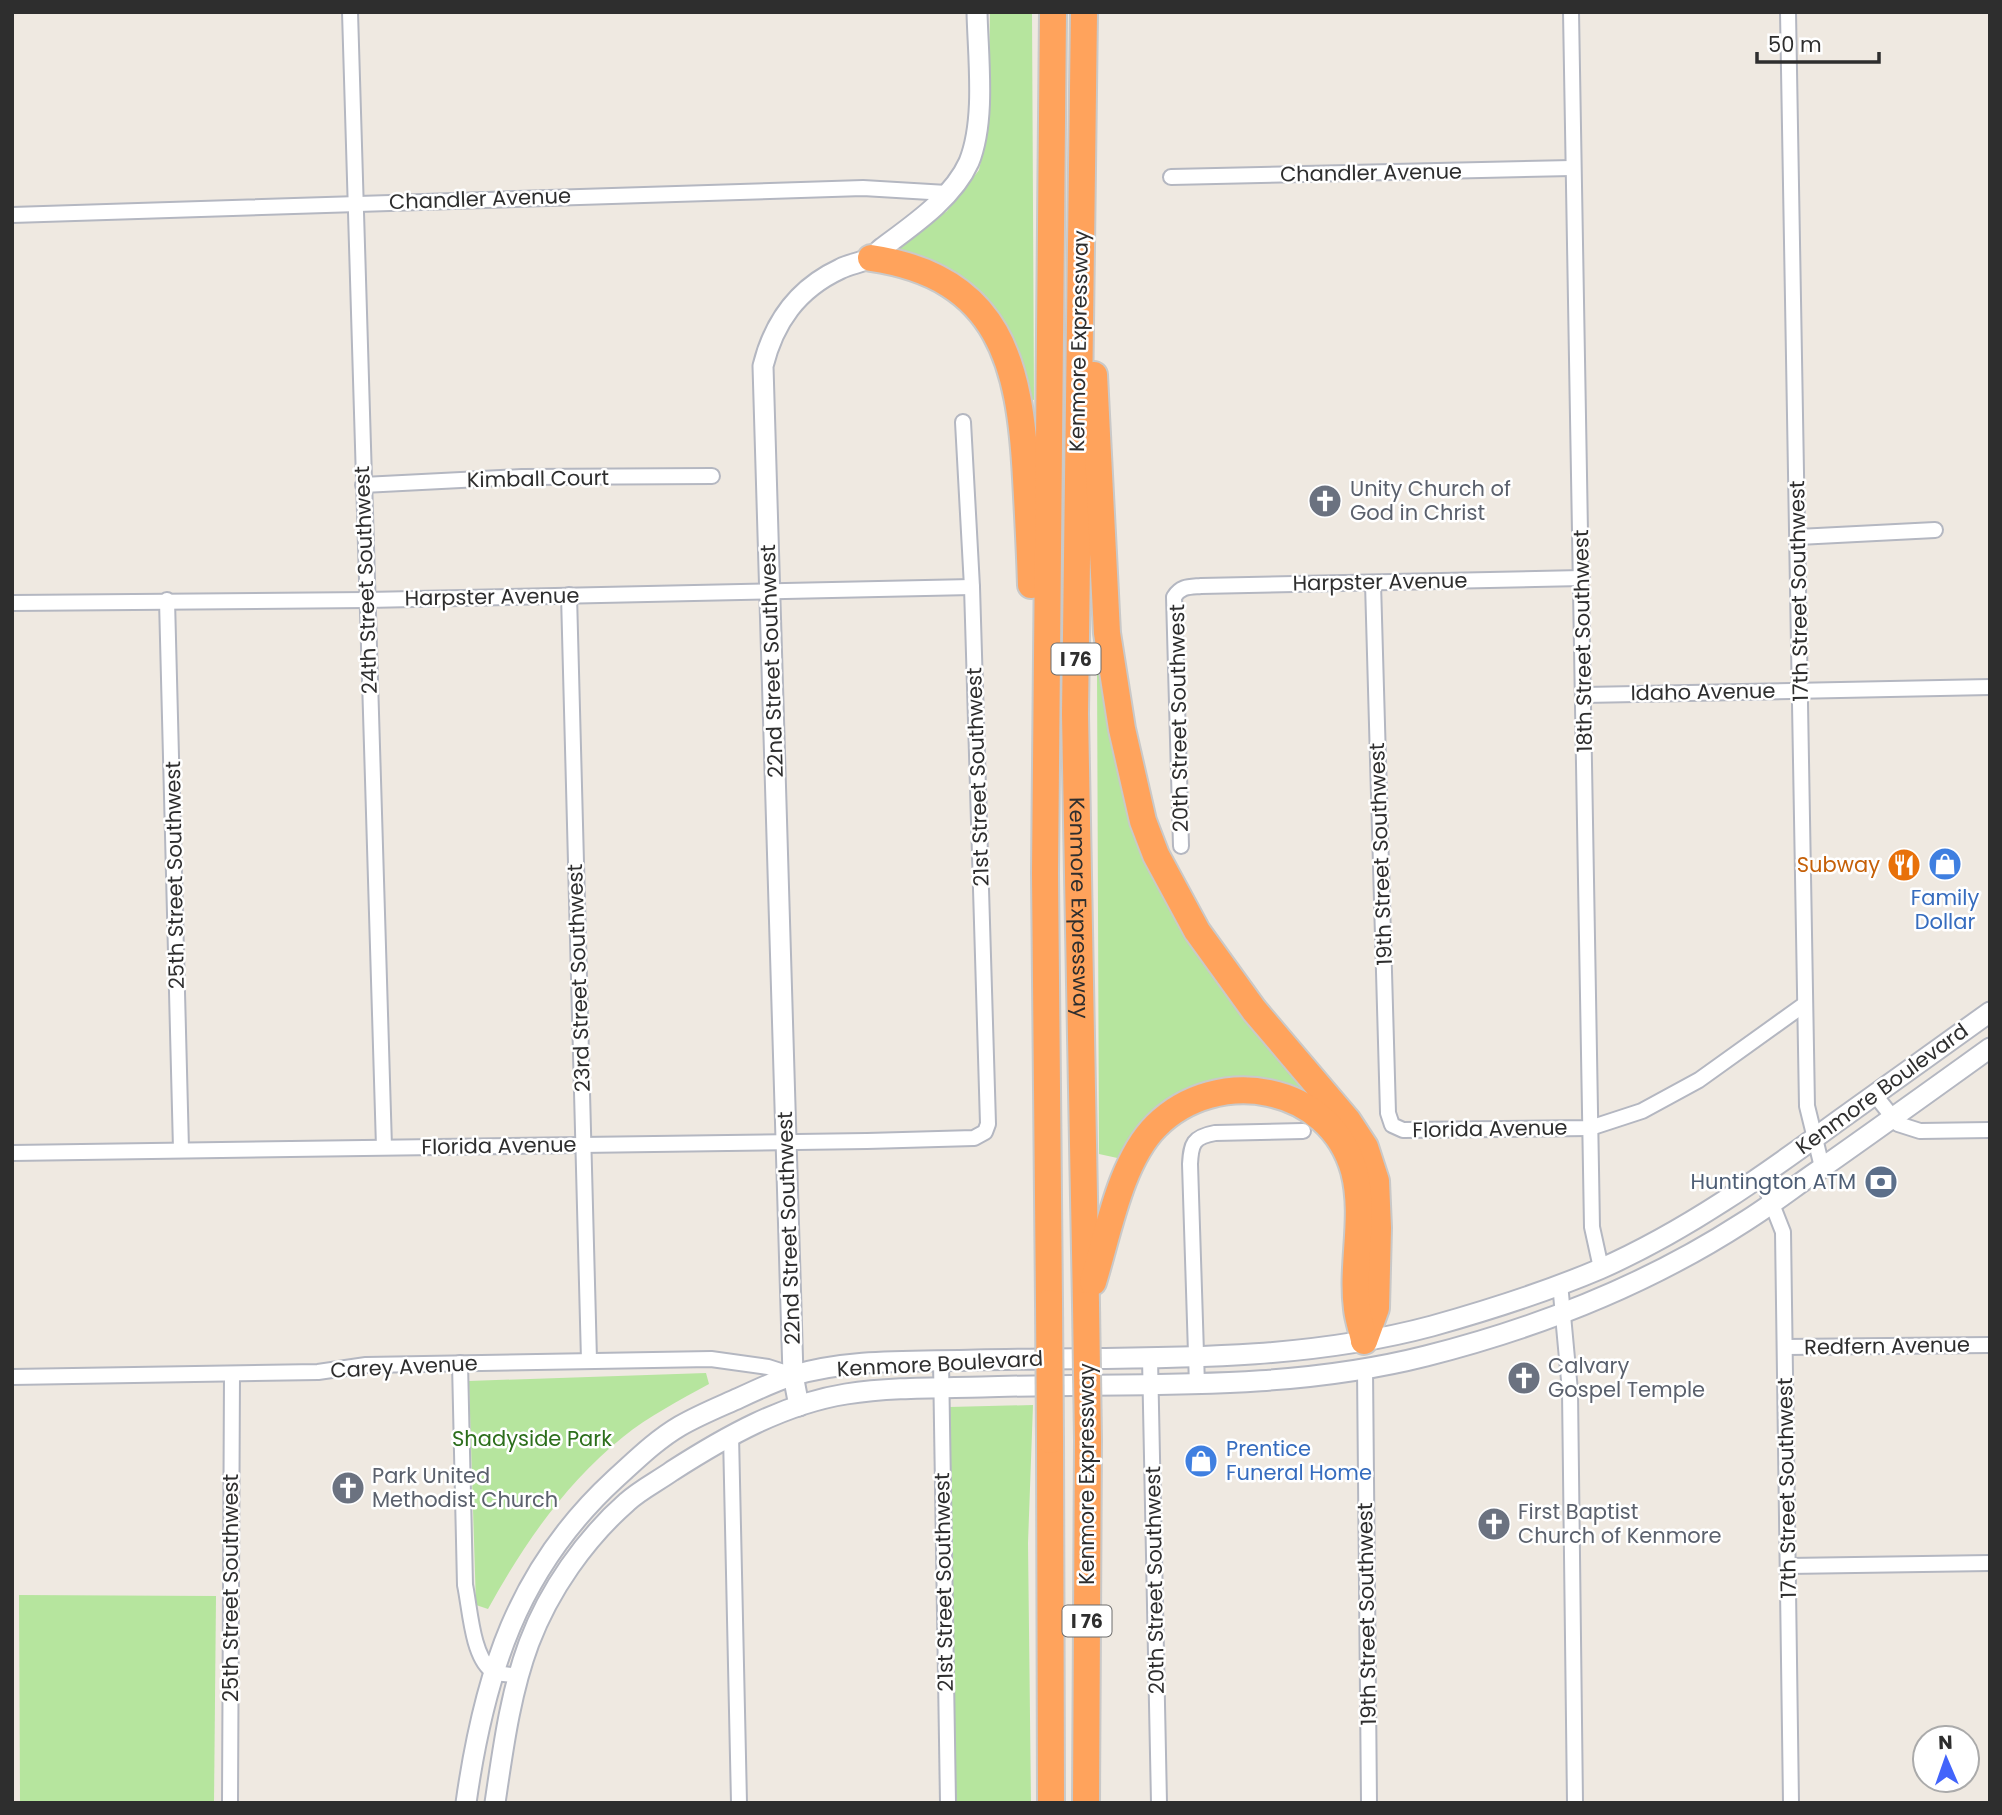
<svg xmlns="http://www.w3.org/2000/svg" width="2002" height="1815" viewBox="0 0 2002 1815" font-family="Poppins,sans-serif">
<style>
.green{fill:#b6e59e}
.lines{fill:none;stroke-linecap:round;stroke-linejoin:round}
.street-casing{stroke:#b4b7c1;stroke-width:18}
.secondary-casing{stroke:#b4b7c1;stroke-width:23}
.highway-casing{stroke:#c9c9c9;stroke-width:30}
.street{stroke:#fff;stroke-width:14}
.secondary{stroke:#fff;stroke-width:19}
.highway{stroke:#ffa35c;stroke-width:26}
.highway-bridge-casing{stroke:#c9c9c9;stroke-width:30;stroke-linecap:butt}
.highway-bridge{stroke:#ffa35c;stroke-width:26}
.labels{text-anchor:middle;stroke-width:5;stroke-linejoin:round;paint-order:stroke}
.shield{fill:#fff;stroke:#6d6d6d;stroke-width:2}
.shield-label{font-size:19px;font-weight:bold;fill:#2e2e2e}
.street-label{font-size:21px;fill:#2e2e2e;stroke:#fff}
.worship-label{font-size:21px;fill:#5b616d;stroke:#fff;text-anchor:start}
.food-label{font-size:21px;fill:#c56008;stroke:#fff;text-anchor:end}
.shop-label{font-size:21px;fill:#366cbe;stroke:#fff}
.service-label{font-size:21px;fill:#4e5e75;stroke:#fff;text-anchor:end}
.park-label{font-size:21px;fill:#2c6e1b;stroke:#fff}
</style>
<rect width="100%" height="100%" fill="#efe9e1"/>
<g class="green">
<path d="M 990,12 L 1032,12 L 1034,400 L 1025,398 C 1022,382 1022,364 1017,349 C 997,291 953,262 895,250 L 947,211 L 979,170 L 988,128 Z"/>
<polygon points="1104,668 1135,832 1327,1108 1236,1079 1192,1086 1151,1112 1122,1159 1099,1154 1097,669"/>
<path d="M 706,1373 L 709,1384 C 680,1400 649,1416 623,1437 C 564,1485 524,1544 488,1609 L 476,1605 L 469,1381 Z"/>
<polygon points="1033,1405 1028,1543 1031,1803 956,1803 949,1407"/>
<polygon points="19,1595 216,1596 214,1803 20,1803"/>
</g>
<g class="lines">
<defs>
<g id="street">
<polyline points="350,12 384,1147"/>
<polyline points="1571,12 1592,1227 1601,1268"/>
<polyline points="1788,12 1807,1106 1822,1167"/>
<polyline points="1171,177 1572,168"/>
<polyline points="12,215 863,188 947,193"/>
<polyline points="363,485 522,477 712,476"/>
<polyline points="1798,537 1935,530"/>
<polyline points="1373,583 1388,1113 1392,1125 1403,1130 1590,1128 1642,1111 1699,1080 1805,1004"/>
<polyline points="569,595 589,1360"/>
<polyline points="167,600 181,1149"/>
<polyline points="12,603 367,600 972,587"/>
<polyline points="1584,695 1990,687"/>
<path d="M 1181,846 L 1174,597 C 1181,586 1189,587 1201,586 L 1582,578"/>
<polyline points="1875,1095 1898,1124 1920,1131 1990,1130"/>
<polyline points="12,1153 867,1141 974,1138 985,1132 988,1124 972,587 963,422"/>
<polyline points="1761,1176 1783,1232 1791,1803"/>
<polyline points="1560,1283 1570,1391 1575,1803"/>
<polyline points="1785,1347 1990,1345"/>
<polyline points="1150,1358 1159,1803"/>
<polyline points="941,1361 948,1803"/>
<path d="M 460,1363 L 465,1585 C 470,1608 472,1655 491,1670 C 497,1675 510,1674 518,1676"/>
<polyline points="1365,1369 1369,1803"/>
<polyline points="12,1377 318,1372 366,1365 711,1359 768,1367 793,1375"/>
<path d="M 1197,1385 L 1190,1164 C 1191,1144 1193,1137 1215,1133 L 1303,1131"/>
<polyline points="731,1435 739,1803"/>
<polyline points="1788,1566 1990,1563"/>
<polyline points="230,1803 232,1374"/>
</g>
<g id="secondary">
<path d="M 799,1406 L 793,1375 L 763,366 C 774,322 797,289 840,269 C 849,264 861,263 870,258 C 875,256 878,251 882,248 C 913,225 953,198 969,162 C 986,120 978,57 977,12"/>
<path d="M 466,1803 C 484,1675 517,1569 615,1479 C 635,1461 656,1440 680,1426 C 699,1415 719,1407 739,1398 C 756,1390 773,1382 791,1376 C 850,1358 915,1362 976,1360 C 1129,1356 1283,1366 1432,1326 C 1489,1310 1546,1292 1600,1269 C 1686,1231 1763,1176 1838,1121 C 1889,1085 1939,1048 1990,1012"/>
<path d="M 495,1803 C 503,1749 510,1694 529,1643 C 549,1590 585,1539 627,1502 C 640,1490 658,1481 672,1471 C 725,1437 783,1404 846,1394 C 891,1387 937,1388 982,1387 C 1131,1382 1280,1393 1426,1356 C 1537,1328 1648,1284 1744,1222 C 1770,1206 1794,1187 1819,1170 C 1876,1130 1933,1089 1990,1048"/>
</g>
<g id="highway">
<path id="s1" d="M 1084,12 L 1075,714 L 1086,1305"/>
<path d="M 871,258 C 1001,277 1020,365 1026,478 C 1028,514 1030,550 1031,585"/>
<polyline points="1094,375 1107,633 1122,729 1143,821 1156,855 1197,931 1254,1010 1348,1121 1365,1147 1376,1181 1378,1228 1376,1308 1364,1341"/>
<path d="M 1093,1282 C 1108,1234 1120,1162 1156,1126 C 1217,1065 1330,1084 1354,1171 C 1366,1217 1351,1264 1357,1309 C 1358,1319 1362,1330 1364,1340"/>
<polyline points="1049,1303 1045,873 1053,12"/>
<polyline points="1050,1440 1051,1803"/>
<polyline points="1086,1803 1088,1440"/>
</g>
</defs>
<use href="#street" class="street-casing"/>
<use href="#secondary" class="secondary-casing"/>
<use href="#highway" class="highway-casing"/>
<use href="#street" class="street"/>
<use href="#secondary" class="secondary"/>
<use href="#highway" class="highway"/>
<defs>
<g id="highway-bridge">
<polyline points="1049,1303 1050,1440"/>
<polyline points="1086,1305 1088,1440"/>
</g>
</defs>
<use href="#highway-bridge" class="highway-bridge-casing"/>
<use href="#highway-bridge" class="highway-bridge"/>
</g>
<defs>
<symbol id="church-disc" viewBox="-11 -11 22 22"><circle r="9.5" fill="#6b7280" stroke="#fff"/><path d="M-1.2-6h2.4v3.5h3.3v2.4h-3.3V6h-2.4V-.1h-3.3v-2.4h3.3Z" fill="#fff"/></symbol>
<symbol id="shop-disc" viewBox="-11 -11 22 22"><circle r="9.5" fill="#3f7fe0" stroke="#fff"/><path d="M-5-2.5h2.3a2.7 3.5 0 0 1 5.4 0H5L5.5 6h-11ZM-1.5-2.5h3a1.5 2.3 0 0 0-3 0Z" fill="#fff"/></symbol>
<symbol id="restaurant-disc" viewBox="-11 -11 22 22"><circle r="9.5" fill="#e8710a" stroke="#fff"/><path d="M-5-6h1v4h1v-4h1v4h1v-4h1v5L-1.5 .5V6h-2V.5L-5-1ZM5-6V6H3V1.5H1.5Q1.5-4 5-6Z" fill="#fff"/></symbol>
<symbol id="bank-disc" viewBox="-11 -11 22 22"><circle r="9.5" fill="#5c6f8a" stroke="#fff"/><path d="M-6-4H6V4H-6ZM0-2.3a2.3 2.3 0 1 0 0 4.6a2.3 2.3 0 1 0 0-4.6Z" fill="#fff"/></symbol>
</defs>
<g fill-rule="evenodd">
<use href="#church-disc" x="1306" y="482" width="38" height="38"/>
<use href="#shop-disc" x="1926" y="845" width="38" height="38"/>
<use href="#restaurant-disc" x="1885" y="846" width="38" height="38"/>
<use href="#bank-disc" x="1862" y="1163" width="38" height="38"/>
<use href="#church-disc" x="1505" y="1359" width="38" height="38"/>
<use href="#shop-disc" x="1182" y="1442" width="38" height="38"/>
<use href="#church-disc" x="329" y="1469" width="38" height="38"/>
<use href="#church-disc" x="1475" y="1505" width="38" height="38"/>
</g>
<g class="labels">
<g class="shield">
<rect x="1051.5" y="643.5" width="49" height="31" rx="5"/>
<rect x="1062.5" y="1605.5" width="49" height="31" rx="5"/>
</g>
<g class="shield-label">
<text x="1076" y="666">I 76</text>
<text x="1087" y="1628">I 76</text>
</g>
<g class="street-label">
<text transform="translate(1371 173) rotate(-1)" y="7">Chandler Avenue</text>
<text transform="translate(480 199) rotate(-2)" y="7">Chandler Avenue</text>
<text transform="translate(1079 341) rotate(-89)" y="7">Kenmore Expressway</text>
<text transform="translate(538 479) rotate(-1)" y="7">Kimball Court</text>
<text transform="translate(366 580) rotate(-92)" y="7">24th Street Southwest</text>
<text transform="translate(1380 582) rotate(-1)" y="7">Harpster Avenue</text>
<text transform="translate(1799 591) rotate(-91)" y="7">17th Street Southwest</text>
<text transform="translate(492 597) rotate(-1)" y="7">Harpster Avenue</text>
<text transform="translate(1583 641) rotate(-91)" y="7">18th Street Southwest</text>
<text transform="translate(772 661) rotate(-92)" y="7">22nd Street Southwest</text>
<text transform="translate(1703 692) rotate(-1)" y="7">Idaho Avenue</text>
<text transform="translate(1179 718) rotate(-91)" y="7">20th Street Southwest</text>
<text transform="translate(978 777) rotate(-92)" y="7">21st Street Southwest</text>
<text transform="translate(1381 854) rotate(-92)" y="7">19th Street Southwest</text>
<text transform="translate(175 875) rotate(-91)" y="7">25th Street Southwest</text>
<text dy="7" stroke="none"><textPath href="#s1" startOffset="896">Kenmore Expressway</textPath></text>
<text transform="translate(579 978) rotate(-92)" y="7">23rd Street Southwest</text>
<text transform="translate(1882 1089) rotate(-36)" y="7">Kenmore Boulevard</text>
<text transform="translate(1490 1129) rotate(-1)" y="7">Florida Avenue</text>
<text transform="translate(499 1146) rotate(-1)" y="7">Florida Avenue</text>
<text transform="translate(789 1228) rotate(-92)" y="7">22nd Street Southwest</text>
<text transform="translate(1887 1346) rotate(-1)" y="7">Redfern Avenue</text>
<text transform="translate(940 1364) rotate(-3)" y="7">Kenmore Boulevard</text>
<text transform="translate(404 1367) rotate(-3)" y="7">Carey Avenue</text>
<text transform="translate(1087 1474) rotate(-90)" y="7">Kenmore Expressway</text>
<text transform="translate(1787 1488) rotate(-91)" y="7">17th Street Southwest</text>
<text transform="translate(1155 1580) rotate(-91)" y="7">20th Street Southwest</text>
<text transform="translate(944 1582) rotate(-91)" y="7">21st Street Southwest</text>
<text transform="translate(231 1588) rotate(-90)" y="7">25th Street Southwest</text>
<text transform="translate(1367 1614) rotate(-91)" y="7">19th Street Southwest</text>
</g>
<g class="worship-label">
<text x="1350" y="496">Unity Church of<tspan x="1350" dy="24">God in Christ</tspan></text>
<text x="1548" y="1373">Calvary<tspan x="1548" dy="24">Gospel Temple</tspan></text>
<text x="372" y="1483">Park United<tspan x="372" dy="24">Methodist Church</tspan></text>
<text x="1518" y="1519">First Baptist<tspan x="1518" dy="24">Church of Kenmore</tspan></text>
</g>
<g class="food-label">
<text x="1880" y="872">Subway</text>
</g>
<g class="shop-label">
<text x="1945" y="905">Family<tspan x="1945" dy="24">Dollar</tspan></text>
<text x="1226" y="1456" text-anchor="start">Prentice<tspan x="1226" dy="24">Funeral Home</tspan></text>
</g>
<g class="service-label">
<text x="1856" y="1189">Huntington ATM</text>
</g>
<g class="park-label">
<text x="532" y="1446">Shadyside Park</text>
</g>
</g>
<rect width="2002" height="1815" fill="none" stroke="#2e2e2e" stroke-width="28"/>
<g transform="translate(1946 1759) rotate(358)"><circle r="33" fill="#ffffff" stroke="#ababab" stroke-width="2"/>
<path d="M0-5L12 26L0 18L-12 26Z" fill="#4264fb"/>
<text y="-10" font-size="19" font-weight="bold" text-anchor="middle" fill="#2e2e2e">N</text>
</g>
<path d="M1757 52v10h122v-10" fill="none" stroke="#2e2e2e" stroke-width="3.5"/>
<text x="1768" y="52" font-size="21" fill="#2e2e2e" stroke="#ffffff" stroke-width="5" paint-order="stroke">50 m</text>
</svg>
